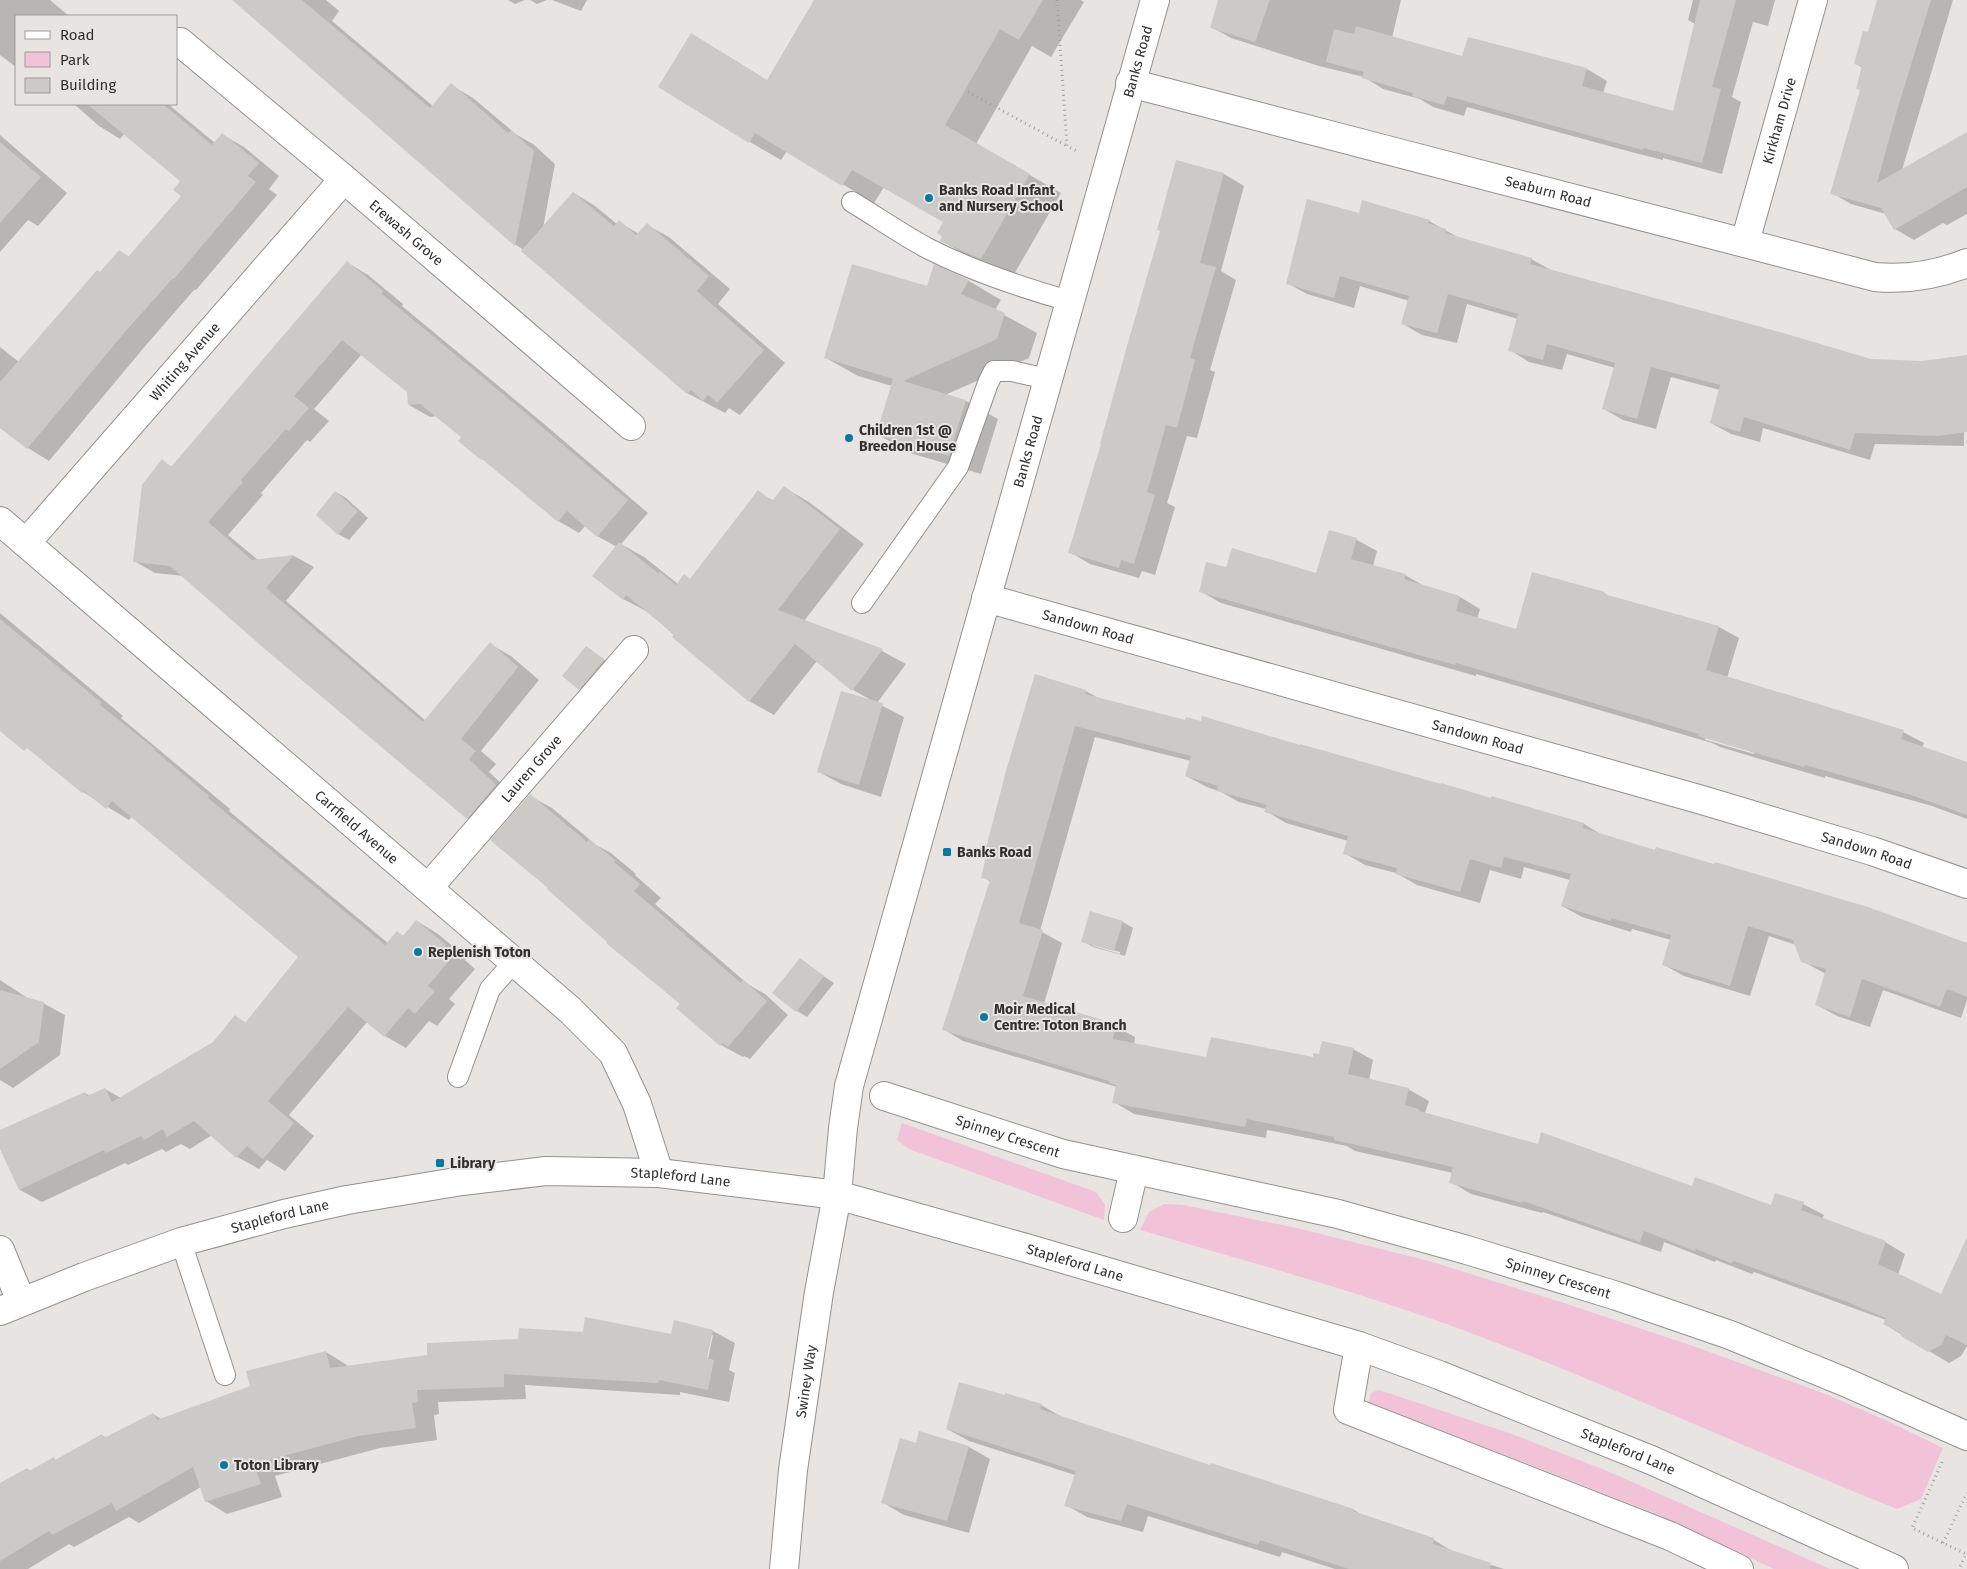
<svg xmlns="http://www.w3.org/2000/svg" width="1967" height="1569" viewBox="0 0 1967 1569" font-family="'Fira Sans',sans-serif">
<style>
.green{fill:#f2c2d9}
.shadow{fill:#0003;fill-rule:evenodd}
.building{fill:#cbcac7}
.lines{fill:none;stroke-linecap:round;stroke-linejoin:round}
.service-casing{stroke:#94918f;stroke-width:22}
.minor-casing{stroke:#94918f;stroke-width:30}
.tertiary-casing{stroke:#94918f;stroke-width:30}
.secondary-casing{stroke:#94918f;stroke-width:30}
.path{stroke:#a2a09e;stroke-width:3;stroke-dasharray:1 4;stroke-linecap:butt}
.service{stroke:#fff;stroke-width:20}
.minor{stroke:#fff;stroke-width:28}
.tertiary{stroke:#fff;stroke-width:28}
.secondary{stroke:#fff;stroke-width:28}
.poi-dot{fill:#0c78a2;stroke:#e7e4e2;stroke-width:2}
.labels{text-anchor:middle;stroke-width:4;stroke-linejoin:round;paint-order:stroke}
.street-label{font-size:14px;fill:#31302f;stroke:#e7e4e2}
.poi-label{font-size:14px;font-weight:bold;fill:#31302f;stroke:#e7e4e2;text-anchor:start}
</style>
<rect width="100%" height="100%" fill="#e7e4e2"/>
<g class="green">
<polygon points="902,1123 1096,1192 1105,1205 1104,1220 909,1149 897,1140"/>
<path d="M 1164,1204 L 1183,1205 L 1297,1228 L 1429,1261 L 1567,1304 L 1693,1346 L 1823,1393 L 1881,1418 L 1943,1448 L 1921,1499 L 1897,1509 C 1742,1447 1592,1376 1435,1320 C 1338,1286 1239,1259 1140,1230 L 1149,1212 Z"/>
<polygon points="1379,1390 1509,1433 1605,1470 1830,1569 1774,1569 1654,1513 1369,1402 1371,1393"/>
</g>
<g class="shadow">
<polygon points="0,0 50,0 69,16 16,16 16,67 0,55"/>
<polygon points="238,0 326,0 339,11 332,21 433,106 451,85 473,98 517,135 533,144 555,164 543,228 574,193 595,206 617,224 619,222 639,234 647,225 669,237 730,289 718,304 785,363 740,415 729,408 725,413 687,393 524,250 516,245"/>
<polygon points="508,0 525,0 515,4"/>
<polygon points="530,0 547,0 537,4"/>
<polygon points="552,0 587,0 581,11"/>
<polygon points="816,0 1081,0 1084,2 1051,57 1032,46 976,144 1061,193 1013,276 973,259 942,241 945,222 884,187 874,203 787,151 781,160 750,142 723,53 768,81"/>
<polygon points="1220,0 1401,0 1392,38 1463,58 1469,38 1587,69 1607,81 1603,93 1674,112 1695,24 1688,20 1693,0 1775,0 1768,26 1753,22 1732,97 1741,102 1722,174 1663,158 1663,160 1631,152 1467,107 1464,116 1433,107 1420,99 1383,89 1364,77 1319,66 1231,38 1211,27"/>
<polygon points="1879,0 1953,0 1902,170 1967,133 1967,214 1947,225 1943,223 1914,240 1895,229 1886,214 1851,204 1832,193 1861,90 1863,68 1856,64 1868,34"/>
<polygon points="74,104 168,104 215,143 223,135 244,147 279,176 269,189 277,195 196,290 194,290 147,344 49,461 28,448 0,425 0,347 19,362 120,251 129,257 182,196 182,181 125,133 120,139 99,126"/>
<polygon points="0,135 67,193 38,226 28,220 0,252"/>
<polygon points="1177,162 1224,174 1244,186 1221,271 1236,280 1210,370 1215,372 1197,438 1187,436 1167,503 1175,507 1155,575 1142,571 1139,578 1090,564 1070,552 1103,444 1161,232"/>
<polygon points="1359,214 1429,221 1463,240 1531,259 1551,270 1871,360 1964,371 1964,446 1875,444 1870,460 1763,428 1760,442 1731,434 1711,423 1720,390 1671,377 1656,429 1623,420 1604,409 1615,368 1567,354 1562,370 1529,362 1510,350 1518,319 1467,304 1457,343 1422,335 1403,324 1409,301 1360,286 1354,308 1307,294 1287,283"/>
<polygon points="348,263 368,275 403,304 402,306 543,423 648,513 621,544 644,557 678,584 685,576 692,580 758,492 774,501 785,488 809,502 864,544 804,621 882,651 906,664 877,703 904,717 881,797 841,784 819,772 871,700 853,690 817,661 774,715 749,701 648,612 623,599 617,547 597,536 586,525 579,533 558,521 491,464 482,459 463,437 437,416 430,417 409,405 408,392 362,354 314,409 329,421 310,442 307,440 261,493 263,495 228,535 258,560 294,556 314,567 286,601 426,721 490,644 511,656 539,680 481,751 496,764 489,772 517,798 489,830 468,818 184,576 155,573 134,561 162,461 172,467"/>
<polygon points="934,266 969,281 1001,300 995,310 1037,333 1029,358 945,395 966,401 998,419 981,474 910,453 877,434 892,386 858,376 826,358 928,287"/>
<polygon points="336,492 346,498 368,518 349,540 338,534"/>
<path d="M 1329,532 L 1357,540 L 1377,551 L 1373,566 L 1405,575 L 1426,587 L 1460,597 L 1480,609 L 1477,619 L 1516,631 L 1604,593 L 1610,597 L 1719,627 L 1739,638 L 1727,678 L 1903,732 L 1924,743 L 1922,747 L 1967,763 L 1967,819 L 1932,806 L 1825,776 L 1825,778 L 1770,762 L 1720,747 L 1712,743 L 1476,674 L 1476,676 L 1221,603 L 1200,591 L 1227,568 L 1317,574 ZM 1703,736 L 1755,752 L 1754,754 L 1706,740 Z"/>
<polygon points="0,613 123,716 121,718 230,809 229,811 388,943 397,933 404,936 417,921 438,934 467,958 465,960 475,969 449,999 455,1004 437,1026 429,1021 406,1048 385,1036 368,1021 289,1115 314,1136 285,1171 267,1160 259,1169 237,1157 212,1135 190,1149 181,1144 166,1152 162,1149 128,1165 125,1163 42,1202 20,1190 0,1146 0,1131 85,1093 90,1096 105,1089 121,1098 214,1043 236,1017 246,1023 300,957 132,816 129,820 83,792 0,700"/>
<polygon points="587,647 614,667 590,695 580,689"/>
<polygon points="1086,691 1100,699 1186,722 1301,747 1584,824 1604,836 1967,943 1967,1000 1961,1018 1883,990 1870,1027 1837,1016 1817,1005 1826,974 1802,961 1796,945 1769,936 1750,996 1684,976 1664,965 1671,940 1632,929 1631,932 1582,917 1562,906 1570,880 1524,867 1521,879 1490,870 1480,903 1417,885 1396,873 1365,865 1344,853 1348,841 1286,823 1266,811 1266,809 1239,802 1221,792 1207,787 1186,776 1191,761 1095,737 1040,931 1062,943 1044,1004 1115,1026 1135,1037 1134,1044 1207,1058 1314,1058 1320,1055 1353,1049 1373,1060 1369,1080 1408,1089 1429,1101 1425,1113 1692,1188 1771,1207 1776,1194 1803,1204 1824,1215 1822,1219 1885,1242 1905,1254 1898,1275 1967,1308 1967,1346 1961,1356 1949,1363 1884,1324 1886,1320 1754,1272 1752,1274 1716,1260 1715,1262 1664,1242 1661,1252 1543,1212 1542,1213 1471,1194 1451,1182 1453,1173 1355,1151 1347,1146 1267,1130 1266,1138 1134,1114 1114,1102 1117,1087 963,1041 943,1029 991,882 983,877"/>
<polygon points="530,796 552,808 596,845 611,853 636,874 635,875 661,898 655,904 749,985 765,994 788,1015 750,1059 744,1056 743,1057 721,1045 682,1004"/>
<path d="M 1091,913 L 1123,922 L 1133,928 L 1125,956 L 1093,947 L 1083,941 ZM 1093,944 L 1120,952 L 1120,954 L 1093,946 Z"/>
<polygon points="800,960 834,983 807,1017 797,1011"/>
<polygon points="0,980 29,999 43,1003 65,1015 60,1055 13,1088 0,1080"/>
<path d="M 675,1321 L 713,1331 L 735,1343 L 729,1370 L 735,1373 L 729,1402 L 680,1392 L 680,1395 L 525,1385 L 526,1399 L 438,1402 L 439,1414 L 434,1415 L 437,1440 L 380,1448 L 275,1476 L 282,1497 L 227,1514 L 206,1501 L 201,1487 L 139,1523 L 129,1517 L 74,1547 L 69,1544 L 28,1569 L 0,1569 L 0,1484 L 27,1469 L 31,1471 L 54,1459 L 57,1461 L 102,1435 L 106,1438 L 153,1414 L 161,1419 L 251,1387 L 326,1352 L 347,1365 L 348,1367 L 429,1356 L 519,1340 L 584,1333 L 672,1335 ZM 711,1335 L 713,1335 L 707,1364 L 705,1364 Z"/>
<polygon points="1041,1405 1062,1417 1211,1467 1212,1465 1354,1510 1366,1517 1434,1540 1455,1553 1504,1569 1335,1569 1282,1552 1280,1557 1148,1516 1143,1532 1087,1517 1066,1505 1075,1475 969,1441 947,1429"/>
<polygon points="917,1444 969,1447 990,1459 969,1533 904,1515 882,1502"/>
</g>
<g class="building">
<polygon points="232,0 302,0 430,108 451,83 508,133 511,130 534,151 515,246"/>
<polygon points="814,0 1043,0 1019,40 1000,29 945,125 1030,174 981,259 940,241 942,236 937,233 943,222 852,170 842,186 755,133 749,143 658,87 691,33 767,80"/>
<polygon points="1218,0 1270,0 1255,42 1210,28"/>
<polygon points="1700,0 1736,0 1712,87 1721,89 1702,163 1643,148 1643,150 1609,141 1447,96 1444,105 1412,96 1413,93 1362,78 1364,72 1326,62 1334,29 1354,34 1356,26 1462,56 1468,37 1587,68 1582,86 1673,111"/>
<polygon points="1877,0 1931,0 1898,107 1877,183 1967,132 1967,187 1894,230 1881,208 1830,194 1860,90 1856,89 1862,66 1854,64 1863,31 1868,32"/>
<polygon points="87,104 163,104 212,145 222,133 259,163 248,176 256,182 174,279 173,278 125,332 27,449 0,428 0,382 97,270 100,272 119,250 128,257 181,196 173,190 180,181"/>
<polygon points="0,142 41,177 0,223"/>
<polygon points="1176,160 1224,173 1200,263 1216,267 1190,358 1195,360 1177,428 1166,425 1147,492 1155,495 1134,564 1121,560 1119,568 1068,553 1101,444 1100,444 1127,346 1160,231 1157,230"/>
<polygon points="573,192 614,226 619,220 636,235 647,223 709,276 697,291 764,350 717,403 708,395 703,401 691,390 687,394 521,251"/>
<polygon points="1307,199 1359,213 1362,200 1430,220 1428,223 1446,229 1445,233 1532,258 1530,264 1776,331 1871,359 1922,361 1967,355 1967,432 1938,436 1855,433 1850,450 1744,417 1740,432 1710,423 1720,385 1651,367 1637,419 1602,409 1615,363 1547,344 1543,360 1508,351 1518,314 1448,294 1437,333 1401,324 1409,296 1340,276 1334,298 1286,284"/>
<polygon points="347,261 383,291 382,294 522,410 628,500 597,537 567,511 558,522 482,459 481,460 458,441 461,437 420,404 408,405 407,392 342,340 294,396 309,408 289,431 286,429 241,480 243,482 208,522 252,560 294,555 266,588 423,722 490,642 518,667 461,739 476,751 469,759 496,785 467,819 266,650 170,566 133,562 142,485 162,459 171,467"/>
<polygon points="852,264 927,286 934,264 969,280 961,294 1005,313 997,339 903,381 966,400 949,456 876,435 893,379 824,358"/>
<polygon points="784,486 840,529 778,610 883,649 852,691 795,644 749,702 672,637 674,634 626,595 623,600 592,576 619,542 658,573 660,572 676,585 684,574 690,579 758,490 772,501"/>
<polygon points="335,491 358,511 338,535 316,515"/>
<polygon points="1329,530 1357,538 1351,559 1406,574 1404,579 1460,596 1456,611 1516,629 1532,572 1605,592 1604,594 1719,626 1706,670 1904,730 1901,739 1967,762 1967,815 1911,795 1805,765 1804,767 1748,751 1698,736 1699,734 1456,663 1455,665 1415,654 1199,592 1206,562 1226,567 1232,548 1316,573"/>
<polygon points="0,619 102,703 100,705 155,749 154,750 209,796 208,798 385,945 397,931 403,936 416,920 446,945 444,947 454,955 428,986 435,991 415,1014 408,1008 384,1037 348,1007 268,1101 294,1123 263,1159 247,1146 236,1158 194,1121 167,1137 163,1129 144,1140 141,1136 106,1153 104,1150 19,1190 0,1149 0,1130 85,1092 87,1096 105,1088 112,1102 213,1042 235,1015 245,1023 298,957 112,801 106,809 84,791 82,793 27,748 24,751 0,731"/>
<polygon points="586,646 604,660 579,690 562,676"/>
<polygon points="1035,674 1086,690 1085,694 1185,720 1186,717 1201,721 1202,716 1300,745 1300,744 1441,784 1441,783 1491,798 1491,796 1584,823 1583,828 1655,850 1656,847 1714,864 1715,862 1868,907 1967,943 1967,997 1947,989 1940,1007 1862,979 1850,1017 1815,1005 1826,969 1801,962 1793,940 1748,926 1730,986 1662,965 1671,935 1611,918 1611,921 1561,906 1571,874 1504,857 1501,868 1470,859 1460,892 1395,874 1397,868 1343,854 1348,836 1264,812 1267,805 1217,791 1218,786 1185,776 1191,756 1075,726 1019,923 1043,930 1023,996 1116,1024 1113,1039 1206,1057 1211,1037 1313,1057 1313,1053 1319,1054 1322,1041 1354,1048 1348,1074 1409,1088 1405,1105 1419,1109 1419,1111 1538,1144 1541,1132 1692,1186 1695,1177 1771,1205 1775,1193 1804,1202 1801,1210 1886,1241 1878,1264 1941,1294 1967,1237 1967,1345 1946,1335 1941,1345 1928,1352 1901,1336 1901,1333 1883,1324 1886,1318 1847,1302 1734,1261 1731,1263 1696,1249 1695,1251 1644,1231 1640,1242 1523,1201 1522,1203 1449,1183 1453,1167 1334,1140 1334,1137 1247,1119 1245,1127 1112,1103 1116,1085 1109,1083 1109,1081 942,1030 990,880 981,878 986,857 984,856 1007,767"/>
<polygon points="841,691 883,703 859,785 817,772"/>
<polygon points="530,794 587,842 589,839 615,860 614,862 640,884 634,891 741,983 743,980 767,1001 728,1047 723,1043 720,1046 676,1008 680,1004 606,943 607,942 547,889 548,888 490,840"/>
<polygon points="1090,911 1123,921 1114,951 1081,942"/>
<polygon points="800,958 824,976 796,1012 772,993"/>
<polygon points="0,990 44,1002 39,1042 0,1069"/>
<polygon points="585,1317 671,1334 674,1320 713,1330 707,1358 714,1360 708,1390 659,1380 658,1383 504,1374 504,1387 417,1390 418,1402 412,1403 416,1428 358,1436 254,1464 261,1484 205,1502 193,1467 116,1511 112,1503 52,1535 49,1531 0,1561 0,1483 27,1468 29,1471 54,1457 55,1460 102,1434 104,1438 153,1413 157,1420 250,1386 246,1371 326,1351 330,1368 427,1355 427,1343 518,1339 519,1328 583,1332"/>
<polygon points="959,1382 1005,1395 1005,1393 1042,1404 1040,1409 1210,1465 1211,1463 1354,1509 1353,1511 1434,1538 1433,1544 1491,1563 1490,1569 1349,1569 1260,1540 1258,1545 1127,1504 1121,1521 1064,1506 1076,1471 946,1429"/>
<polygon points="919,1431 969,1446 947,1521 881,1503 900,1438 916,1443"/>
</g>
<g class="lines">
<defs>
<g id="service">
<path d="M 852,202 C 877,217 901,234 927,248 C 972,271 1020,287 1069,301"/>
<polyline points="862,603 958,467 988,383 994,371 1012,371 1047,379"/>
<polyline points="458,1077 490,989 514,962"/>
<polyline points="181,1242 225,1375"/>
</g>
<g id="minor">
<path id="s1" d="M 180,42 L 344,179 L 631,426"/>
<path id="s2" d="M 1130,83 C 1378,149 1627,210 1875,277 C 1907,280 1937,275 1967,263"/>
<path id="s3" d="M 1745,242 L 1813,0"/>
<path id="s4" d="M 0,521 L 570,1010 L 613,1053 L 637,1104 L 659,1173"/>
<path id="s5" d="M 26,543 L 344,179"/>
<path id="s6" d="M 986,598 L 1702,800 L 1872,851 L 1967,884"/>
<path id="s7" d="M 428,888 L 634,650"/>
<path id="s8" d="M 884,1096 L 1063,1154 L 1338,1214 L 1467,1250 L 1617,1296 L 1730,1335 L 1845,1382 L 1967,1436"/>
<path id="s9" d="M 837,1195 L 843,1128 L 849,1086 L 1155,0"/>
<polyline points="1123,1218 1134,1170"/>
<polyline points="0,1250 21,1301"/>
<polyline points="1359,1346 1348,1410 1670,1536 1739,1569"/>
</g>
<g id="tertiary">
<path id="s10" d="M 784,1569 L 793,1470 L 819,1292 L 837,1195"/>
</g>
<g id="secondary">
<path id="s11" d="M 0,1311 L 84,1277 L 181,1242 L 284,1214 L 347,1200 L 462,1181 L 546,1171 L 659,1173 L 837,1195 L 1026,1248 L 1359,1346 L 1439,1375 L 1651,1460 L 1894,1569"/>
</g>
</defs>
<use href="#service" class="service-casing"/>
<use href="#minor" class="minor-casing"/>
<use href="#tertiary" class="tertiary-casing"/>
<use href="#secondary" class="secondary-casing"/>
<g class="path">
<polyline points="1057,0 1067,146 1077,151"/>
<polyline points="968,92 1067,146"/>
<polyline points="1942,1462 1912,1528 1966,1554 1959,1569"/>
<polyline points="1943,1543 1967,1493"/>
</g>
<use href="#service" class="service"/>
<use href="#minor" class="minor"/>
<use href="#tertiary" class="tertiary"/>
<use href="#secondary" class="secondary"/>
</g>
<g class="poi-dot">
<circle cx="929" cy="198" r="5"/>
<circle cx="849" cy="438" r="5"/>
<rect x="942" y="847" width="10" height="10" rx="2.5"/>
<circle cx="418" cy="952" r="5"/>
<circle cx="984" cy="1017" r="5"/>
<rect x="435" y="1158" width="10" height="10" rx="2.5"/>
<circle cx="224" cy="1465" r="5"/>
</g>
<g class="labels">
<g class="street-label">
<text dy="5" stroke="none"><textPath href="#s9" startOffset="1174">Banks Road</textPath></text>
<text dy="5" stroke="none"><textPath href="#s3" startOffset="126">Kirkham Drive</textPath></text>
<text dy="5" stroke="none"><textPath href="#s2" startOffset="432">Seaburn Road</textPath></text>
<text dy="5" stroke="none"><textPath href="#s1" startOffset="296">Erewash Grove</textPath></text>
<text dy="5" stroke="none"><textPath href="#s5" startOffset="241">Whiting Avenue</textPath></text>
<text dy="5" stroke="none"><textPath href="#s9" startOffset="769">Banks Road</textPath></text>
<text dy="5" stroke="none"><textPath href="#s6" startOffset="106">Sandown Road</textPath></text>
<text dy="5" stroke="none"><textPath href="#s6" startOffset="511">Sandown Road</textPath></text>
<text dy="5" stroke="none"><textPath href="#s7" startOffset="158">Lauren Grove</textPath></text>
<text dy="5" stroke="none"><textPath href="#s4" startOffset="470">Carrfield Avenue</textPath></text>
<text dy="5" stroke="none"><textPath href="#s6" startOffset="916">Sandown Road</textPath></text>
<text dy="5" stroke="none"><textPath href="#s8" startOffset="130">Spinney Crescent</textPath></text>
<text dy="5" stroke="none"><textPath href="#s11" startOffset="701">Stapleford Lane</textPath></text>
<text dy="5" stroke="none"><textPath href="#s11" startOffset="296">Stapleford Lane</textPath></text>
<text dy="5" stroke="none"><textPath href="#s11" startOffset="1106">Stapleford Lane</textPath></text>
<text dy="5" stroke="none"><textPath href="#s8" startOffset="699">Spinney Crescent</textPath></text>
<text dy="5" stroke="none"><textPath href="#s10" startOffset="189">Swiney Way</textPath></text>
<text dy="5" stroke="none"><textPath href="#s11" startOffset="1691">Stapleford Lane</textPath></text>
</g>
<g class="poi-label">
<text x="939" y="195">Banks Road Infant<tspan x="939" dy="16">and Nursery School</tspan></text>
<text x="859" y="435">Children 1st @<tspan x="859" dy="16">Breedon House</tspan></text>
<text x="957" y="857">Banks Road</text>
<text x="428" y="957">Replenish Toton</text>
<text x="994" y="1014">Moir Medical<tspan x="994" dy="16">Centre: Toton Branch</tspan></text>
<text x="450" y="1168">Library</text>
<text x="234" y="1470">Toton Library</text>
</g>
</g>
<rect x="15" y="15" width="162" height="90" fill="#e7e4e2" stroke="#9e9c9a"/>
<rect x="25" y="31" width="25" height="8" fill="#ffffff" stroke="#9e9c9a"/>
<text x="60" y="40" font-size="15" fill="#31302f">Road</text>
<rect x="25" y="52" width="25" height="15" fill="#f2c2d9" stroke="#9e9c9a"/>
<text x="60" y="65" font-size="15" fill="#31302f">Park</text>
<rect x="25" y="78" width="25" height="15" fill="#cbcac7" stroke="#9e9c9a"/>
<text x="60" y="90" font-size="15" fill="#31302f">Building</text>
</svg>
